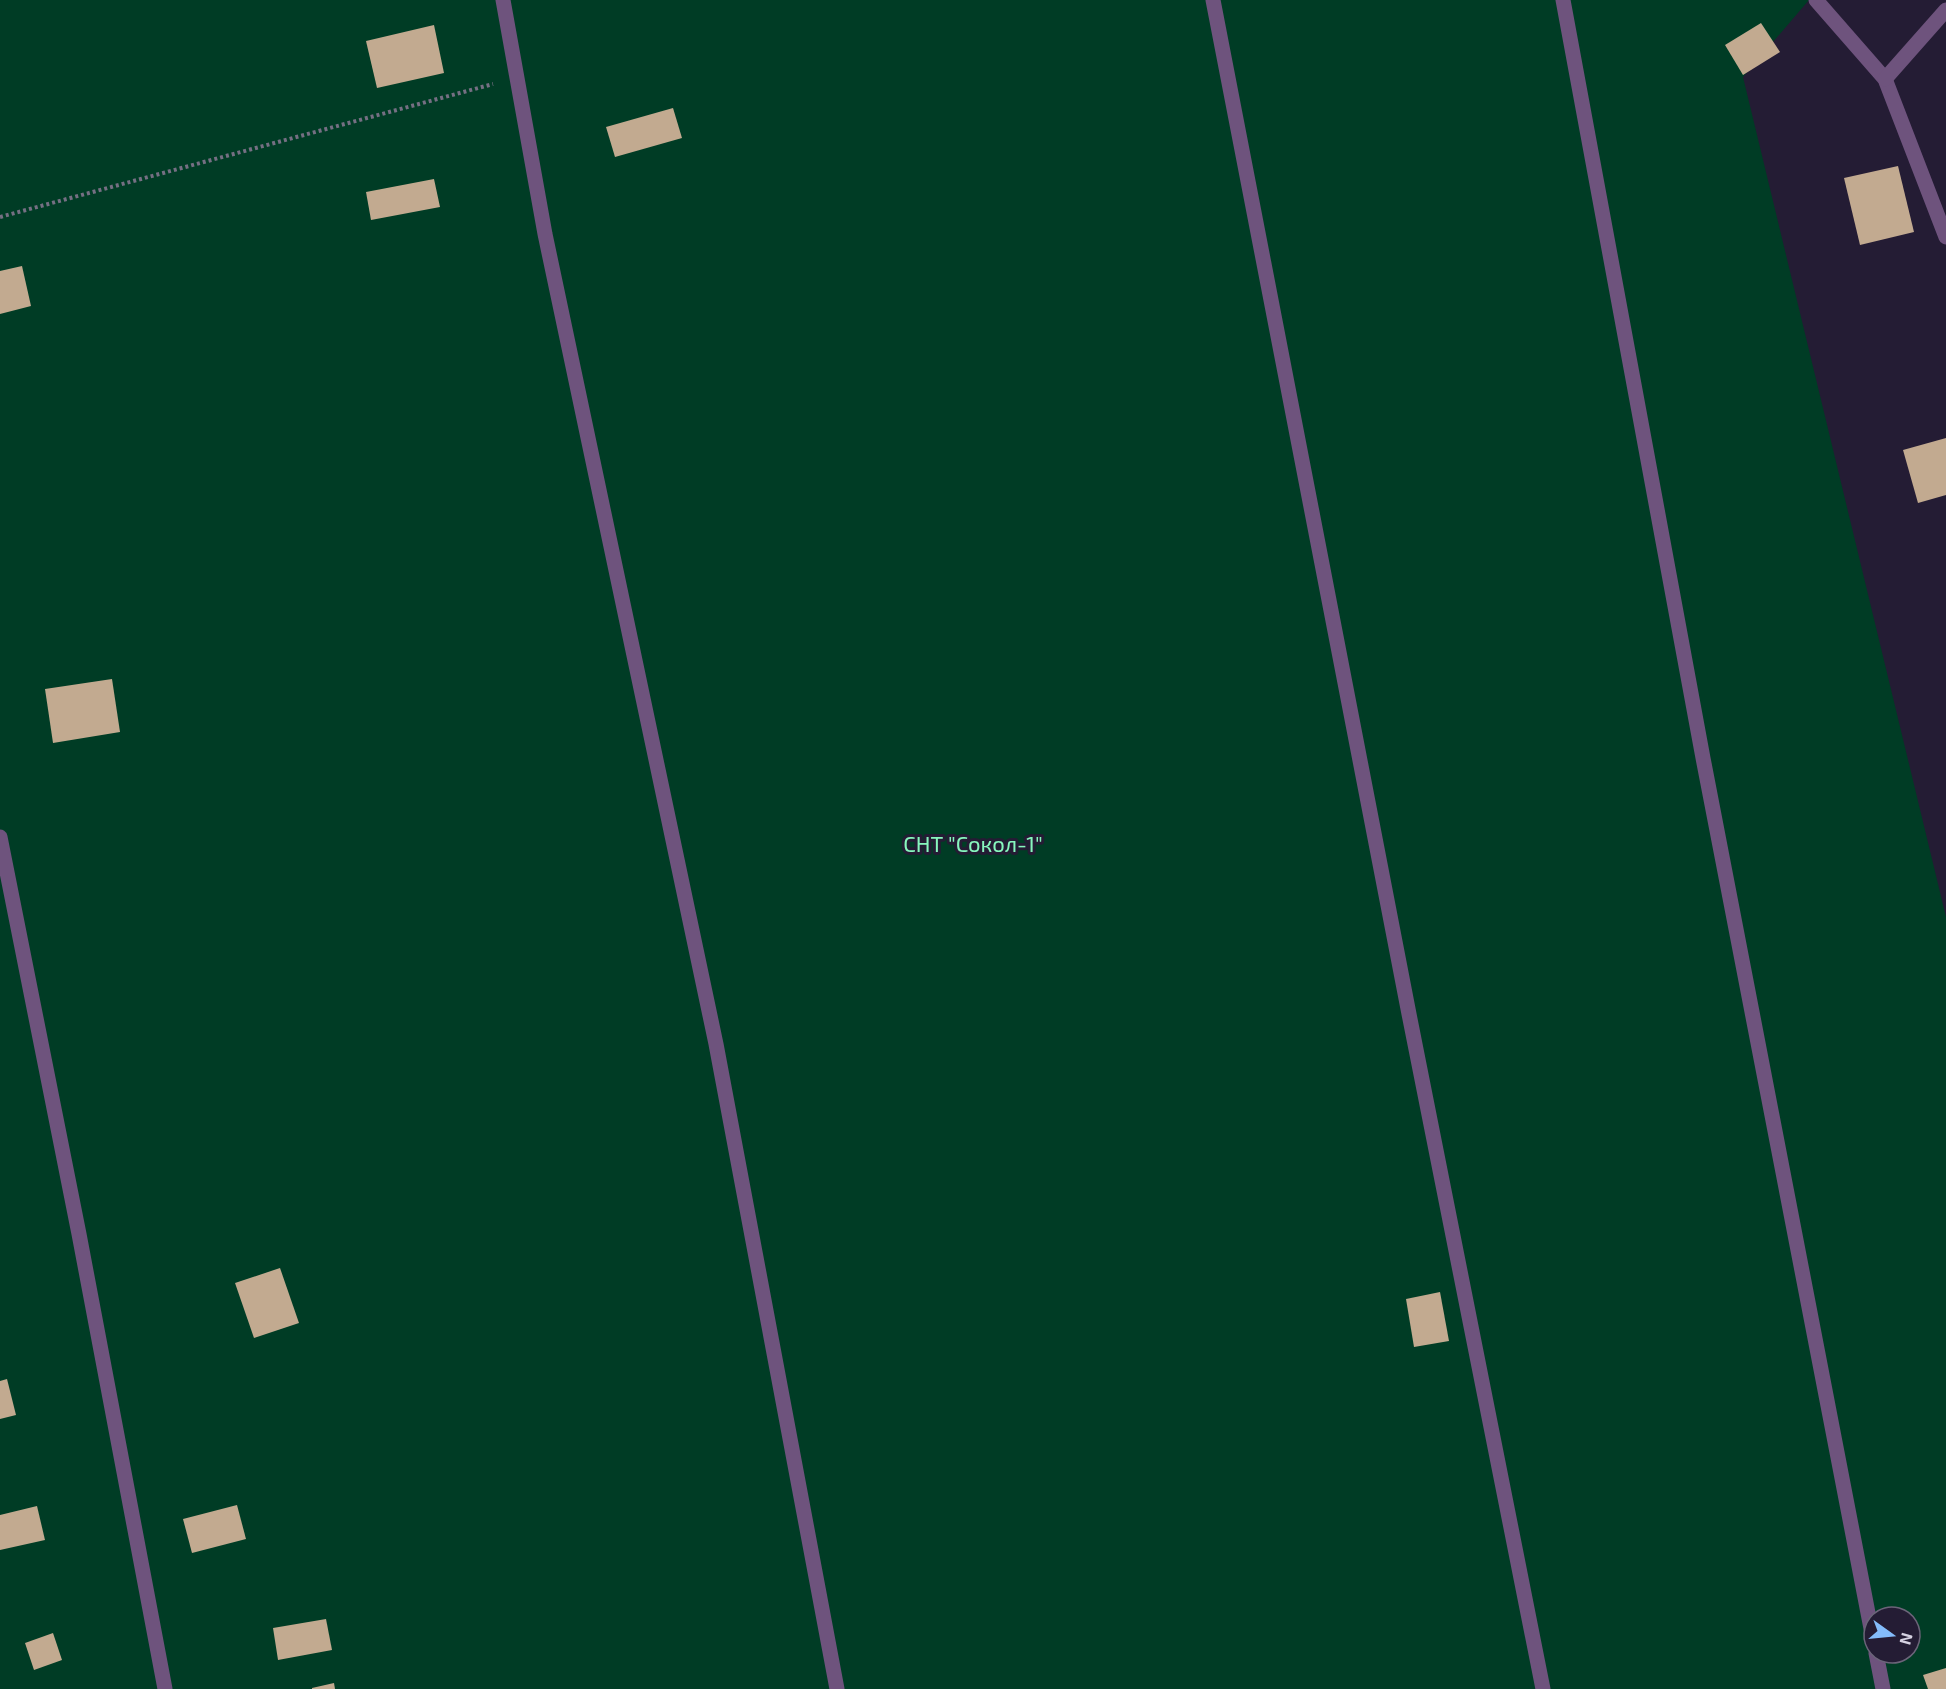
<svg xmlns="http://www.w3.org/2000/svg" width="1946" height="1689" viewBox="0 0 1946 1689" font-family="'Exo 2',sans-serif">
<style>
.green{fill:#003c25;fill-rule:evenodd}
.building{fill:#c2aa90}
.lines{fill:none;stroke-linecap:round;stroke-linejoin:round}
.path{stroke:#756f83;stroke-width:4;stroke-dasharray:3 3;stroke-linecap:butt}
.minor{stroke:#6e537d;stroke-width:15}
.labels{text-anchor:middle;stroke-width:6;stroke-linejoin:round;paint-order:stroke}
.park-label{font-size:22px;fill:#87f7be;stroke:#241c34}
</style>
<rect width="100%" height="100%" fill="#241c34"/>
<path class="green" d="M 0,0 L 1809,0 L 1743,77 L 1946,917 L 1946,1689 L 0,1689 ZM 1874,1617 L 1910,1617 L 1910,1653 L 1874,1653 Z"/>
<g class="building">
<polygon points="1761,23 1780,52 1743,75 1725,45"/>
<polygon points="434,25 444,73 377,88 366,41"/>
<polygon points="673,108 682,138 615,157 606,127"/>
<polygon points="1898,166 1914,232 1860,245 1844,178"/>
<polygon points="434,179 440,207 371,220 366,192"/>
<polygon points="22,266 31,306 0,314 0,271"/>
<polygon points="1946,438 1946,495 1918,503 1903,450"/>
<polygon points="112,679 120,732 53,743 45,689"/>
<polygon points="280,1268 299,1323 254,1338 235,1283"/>
<polygon points="1440,1292 1449,1341 1414,1347 1406,1299"/>
<polygon points="7,1379 16,1415 0,1419 0,1381"/>
<polygon points="237,1505 246,1539 192,1553 183,1519"/>
<polygon points="37,1506 45,1540 0,1550 0,1515"/>
<polygon points="326,1619 332,1650 278,1660 273,1628"/>
<polygon points="53,1633 62,1660 34,1670 25,1643"/>
<polygon points="1946,1668 1946,1689 1928,1689 1923,1675"/>
<polygon points="334,1683 335,1689 312,1689 312,1688"/>
</g>
<g class="lines">
<polyline class="path" points="0,217 493,84"/>
<g class="minor">
<polyline points="503,0 545,234 716,1044 837,1689"/>
<polyline points="1213,0 1409,1014 1543,1689"/>
<polyline points="1563,0 1703,758 1874,1644"/>
<polyline points="1816,0 1885,79 1946,237"/>
<polyline points="1885,79 1946,10"/>
<polyline points="0,837 79,1234 165,1689"/>
<polyline points="1876,1653 1883,1689"/>
</g>
</g>
<g class="labels">
<g class="park-label">
<text x="973" y="852">СНТ "Сокол-1"</text>
</g>
</g>
<g transform="translate(1892 1635) rotate(105)"><circle r="28" fill="#241c34" stroke="#6b6479" stroke-width="1.5"/>
<path d="M0-4.5L10 22L0 15L-10 22Z" fill="#84bcfb"/>
<text y="-9" font-size="16" font-weight="bold" text-anchor="middle" fill="#d5d1e1">N</text>
</g>
</svg>
